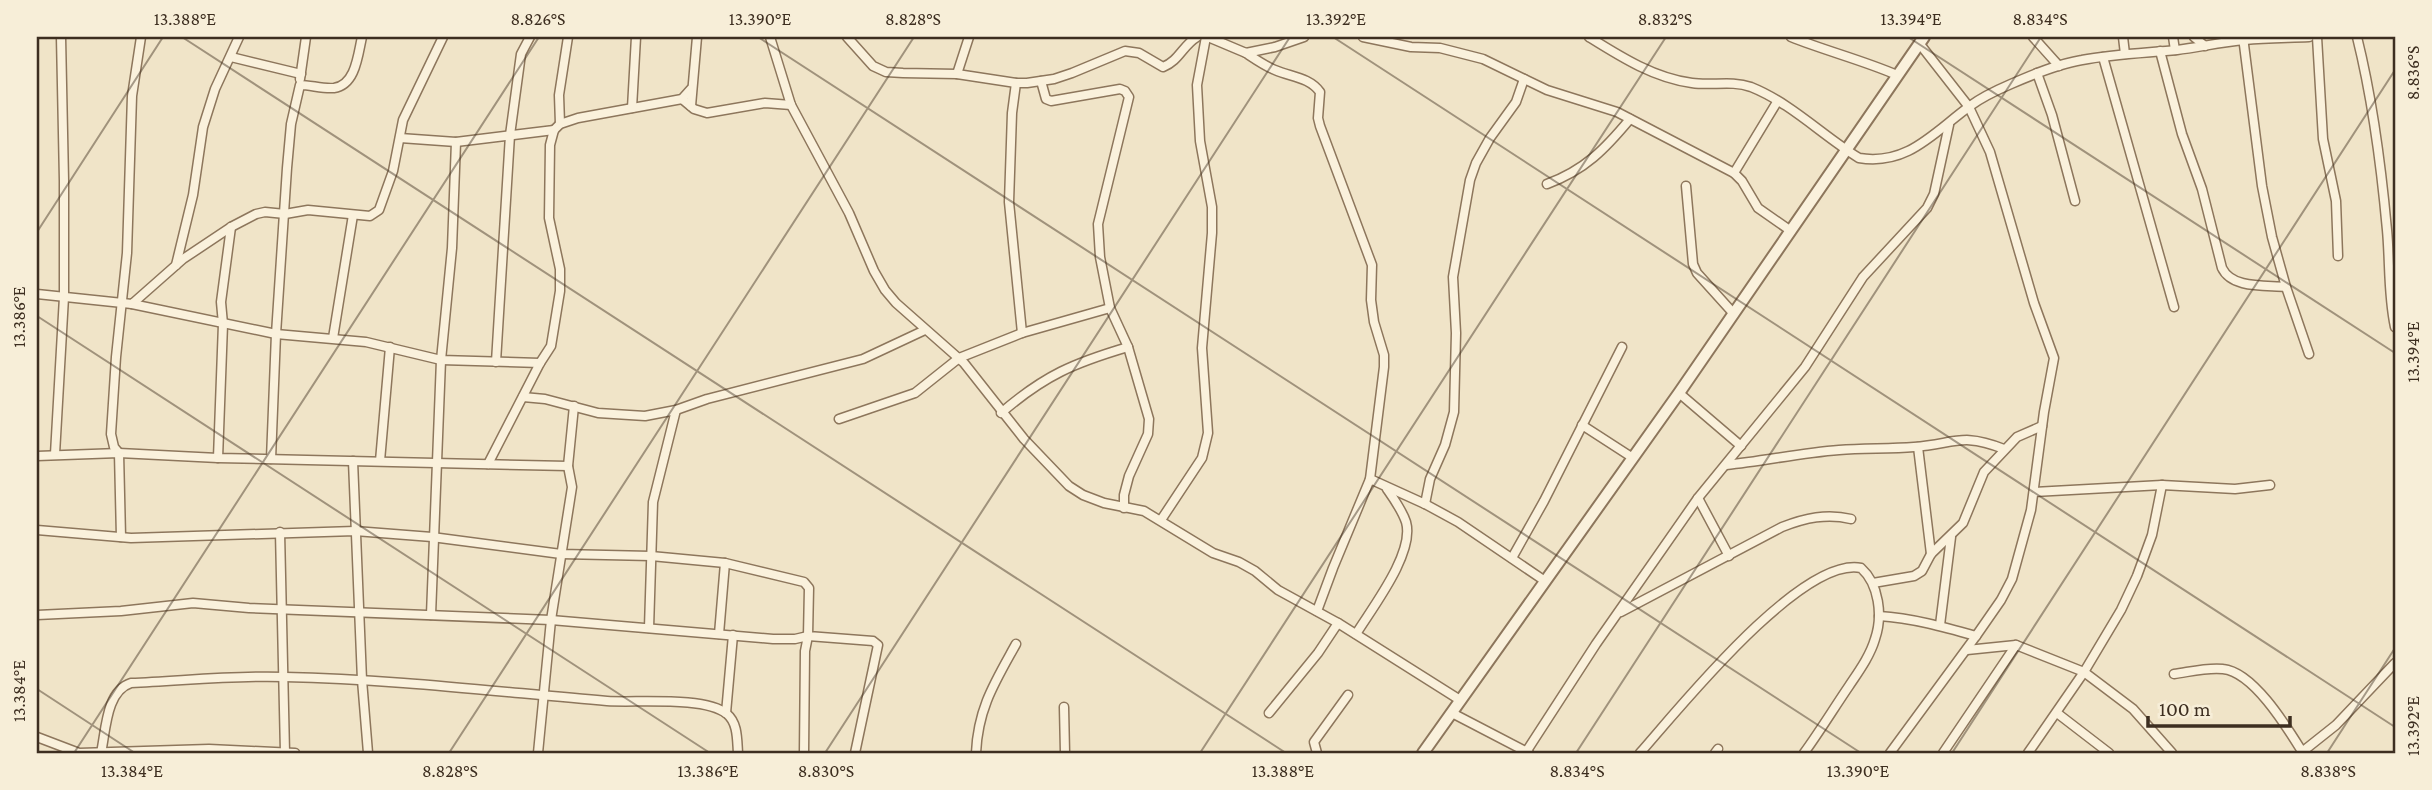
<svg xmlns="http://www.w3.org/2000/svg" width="2432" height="790" viewBox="0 0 2432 790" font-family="'Crimson Pro',serif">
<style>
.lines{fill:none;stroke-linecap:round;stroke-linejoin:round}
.minor-casing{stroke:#8d765c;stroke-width:11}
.tertiary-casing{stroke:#8d765c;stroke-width:14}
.minor{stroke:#faf1dc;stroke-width:8}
.tertiary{stroke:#faf1dc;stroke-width:10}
.ticks{fill:none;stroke:#3d2e20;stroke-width:2;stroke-opacity:0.45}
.neatline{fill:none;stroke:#3d2e20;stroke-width:2.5}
.ticks-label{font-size:18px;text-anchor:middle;fill:#3d2e20}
</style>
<rect width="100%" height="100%" fill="#f0e4c8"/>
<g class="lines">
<defs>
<g id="minor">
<polyline points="770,37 791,105 849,213 874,271 885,290 896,303 964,363 1024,439 1069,486 1083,495 1104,503 1144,511 1213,553 1239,562 1255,571 1278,590 1338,623 1460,700"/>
<path d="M 847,37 L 873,66 L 886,72 L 903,73 L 957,74 L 1016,83 L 1027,83 L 1054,79 L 1072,73 L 1125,51 L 1139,53 L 1163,67 C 1179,61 1183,45 1197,37"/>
<polyline points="1208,37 1246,53 1275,47 1304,37"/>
<polyline points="1363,37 1411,47 1440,48 1483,59 1547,90 1617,112 1734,173 1742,181 1758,208 1791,231"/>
<path d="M 1589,37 C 1621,57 1654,78 1692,83 C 1712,86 1731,80 1751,87 C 1791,103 1823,136 1859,158 C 1908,166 1934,132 1970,106 C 1982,97 1997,90 2011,84 C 2034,74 2058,64 2082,60 C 2113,54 2145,53 2177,50 C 2200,47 2222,42 2245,40 C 2266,38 2287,38 2309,37"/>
<path d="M 1791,37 C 1826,51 1862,60 1897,75"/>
<polyline points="2033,37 2059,66"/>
<polyline points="2123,37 2125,54"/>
<polyline points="2173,37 2175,50"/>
<polyline points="2194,37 2205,46"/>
<polyline points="2243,37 2262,186 2272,237 2286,287 2309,354"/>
<polyline points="2317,37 2323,139 2336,201 2338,256"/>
<path d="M 2357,37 C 2373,101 2381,164 2387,230 C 2390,262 2388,295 2395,327"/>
<path d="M 2160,51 L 2182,134 L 2202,189 L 2222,268 C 2232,289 2265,285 2286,287"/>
<path d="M 1246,53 C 1255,59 1265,66 1275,70 C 1291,77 1309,77 1320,92 L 1318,118 L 1320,126 L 1372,265 L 1371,300 L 1374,322 L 1384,355 L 1384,367 L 1370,479 L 1333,568 L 1317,611"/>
<polyline points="231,57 301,74"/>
<polyline points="2103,57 2174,307"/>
<polyline points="2037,73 2052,115 2075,201"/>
<polyline points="957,74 969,37"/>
<polyline points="300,79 306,37"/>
<polyline points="1041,81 1046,99 1051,101 1120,89 1125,91 1129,97 1098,224 1100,257 1110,308 1128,347 1149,419 1148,434 1129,476 1124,495 1124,508"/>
<polyline points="1016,83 1012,113 1009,202 1022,333"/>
<polyline points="682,99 694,109 707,113 765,103 791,105"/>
<polyline points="691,106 697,37"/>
<polyline points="632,108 636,37"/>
<polyline points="560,124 559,95 568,37"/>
<polyline points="400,138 456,142 554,130"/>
<polyline points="1734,173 1777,102"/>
<path d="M 1547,184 C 1585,170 1605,149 1630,119"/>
<polyline points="1686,186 1693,264 1697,273 1734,314"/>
<polyline points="176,265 193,195 203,127 215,89 239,37"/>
<polyline points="37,294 132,304 183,259 231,227 256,214 265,212 285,214 308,210 370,216 379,210 393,171 403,120 443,37"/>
<polyline points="132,304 276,334 366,342 441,360 540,363"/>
<polyline points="333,338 353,215"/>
<polyline points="496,362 510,135 521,54 530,37"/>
<polyline points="1679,393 1741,446"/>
<polyline points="523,397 545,399 598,413 645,416 676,410 707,399 863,359 925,330"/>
<path d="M 1001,413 C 1045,375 1074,363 1128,347"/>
<polyline points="839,419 915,393 959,358 1022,333 1110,308"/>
<polyline points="1582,425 1633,458"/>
<polyline points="1918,447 1931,554"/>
<polyline points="55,454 64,297 64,181 61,37"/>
<polyline points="37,456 119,453 218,458 568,466"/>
<polyline points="218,458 223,324 221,302 231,227"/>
<path d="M 271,459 L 276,334 L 287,168 L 291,124 L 300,85 C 311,85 322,89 334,88 C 356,85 358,54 362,37"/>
<polyline points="353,461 362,680 368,753"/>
<polyline points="380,461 390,347"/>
<polyline points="488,464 540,363 551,346 560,291 560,269 549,218 550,145 554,130 560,124 578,118 682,99 691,89"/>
<path d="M 1726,465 C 1764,461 1801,453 1839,450 C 1864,448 1889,449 1914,447 C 1955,444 1961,432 2004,449"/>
<polyline points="1370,479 1425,504 1458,522 1545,581"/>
<polyline points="2034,492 2162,485 2235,489 2270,485"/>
<polyline points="1698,498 1729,556"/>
<polyline points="1425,504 1430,479 1445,445 1454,412 1456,333 1453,277 1470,180 1476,163 1490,138 1516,102 1524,79"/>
<polyline points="1161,520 1202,458 1208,433 1202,348 1212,233 1212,207 1200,141 1197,85 1206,37"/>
<polyline points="37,530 131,538 355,531 432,537 561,554 651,556 725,563 804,582 809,588 808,636 873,641 878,645 855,753"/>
<polyline points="280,532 285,753"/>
<polyline points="121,537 119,453 114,447 111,434 116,357 127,253 132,96 141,37"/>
<polyline points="1512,558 1544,501 1622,347"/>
<polyline points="1873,583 1914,576 1922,571 1931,554 1963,523 1984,472 2017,437 2042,426"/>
<path d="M 1621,612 L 1782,527 C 1805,518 1827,513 1851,519"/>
<polyline points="37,615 121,611 193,603 249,608 551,620 773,639 795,639 808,636 805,651 804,753"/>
<polyline points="431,615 441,360 452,248 456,142"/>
<path d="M 1879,616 C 1912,618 1944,627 1976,636"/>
<polyline points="1940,625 1951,537"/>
<polyline points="649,628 653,502 676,410"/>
<polyline points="719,634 725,563"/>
<path d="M 1356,634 C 1372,608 1415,553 1406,522 C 1402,510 1394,499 1387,489"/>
<polyline points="1967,650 2016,645 2084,672 2133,709 2172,753"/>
<path d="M 2174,674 C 2189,672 2208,667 2223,669 C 2254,672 2288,729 2303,753"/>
<polyline points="1064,707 1065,753"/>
<polyline points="726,713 733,635"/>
<polyline points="1269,713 1318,653 1338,623"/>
<polyline points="1452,713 1529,753"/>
<polyline points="2057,713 2109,753"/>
<polyline points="37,737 79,753 209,749 295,753"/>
<polyline points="1526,752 1596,644 1698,498 1805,367 1863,277 1927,208 1934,194 1949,125"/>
<polyline points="2302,752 2336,725 2395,663"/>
<path d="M 101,753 C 106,730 106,691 131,683 C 182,681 234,675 285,677 C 392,679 500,692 607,701 C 636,703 705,696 727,714 C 738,723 737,740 738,753"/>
<polyline points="538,753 551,620 572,487 568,466 574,406"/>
<path d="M 976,753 C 978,708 995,682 1016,644"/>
<polyline points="1317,753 1314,742 1348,695"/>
<path d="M 1640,753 C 1678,710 1801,556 1861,568 C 1879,584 1883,616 1875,639 C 1870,656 1859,671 1849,686 C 1834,708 1820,731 1804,753"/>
<polyline points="1715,753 1718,749"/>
<polyline points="1890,753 1976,636 2001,600 2012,579 2031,510 2044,412 2054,358 2034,303 1990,152 1969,107 1919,43"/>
<polyline points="1943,753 2016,645"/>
<polyline points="2028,753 2084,672 2121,610 2137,576 2152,535 2162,485"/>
</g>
<polyline id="tertiary" points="1423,753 1679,393 1924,37"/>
</defs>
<use href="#minor" class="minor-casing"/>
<use href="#tertiary" class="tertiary-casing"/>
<use href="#minor" class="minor"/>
<use href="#tertiary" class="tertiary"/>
</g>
<path class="ticks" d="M 182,37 L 1286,753M 758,37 L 1861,753M 1333,37 L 2395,727M 1908,37 L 2395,353M 37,232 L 163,37M 37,316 L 710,753M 37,689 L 135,753M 74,753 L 539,37M 449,753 L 914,37M 825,753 L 1290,37M 1200,753 L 1666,37M 1576,753 L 2041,37M 1952,753 L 2395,70M 2327,753 L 2395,648"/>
<rect width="2432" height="790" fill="none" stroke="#f7eed8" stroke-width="77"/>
<path d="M2148 716v10h142v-10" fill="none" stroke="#3d2e20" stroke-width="3.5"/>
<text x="2159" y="716" font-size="21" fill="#3d2e20" stroke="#f7eed8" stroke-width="5" paint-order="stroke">100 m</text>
<rect x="38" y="38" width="2356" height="714" class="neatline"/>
<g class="ticks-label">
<text x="185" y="25">13.388°E</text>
<text x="538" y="25">8.826°S</text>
<text x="760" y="25">13.390°E</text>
<text x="913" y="25">8.828°S</text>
<text x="1336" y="25">13.392°E</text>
<text x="1665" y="25">8.832°S</text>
<text x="1911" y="25">13.394°E</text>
<text x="2040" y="25">8.834°S</text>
<text transform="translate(2413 73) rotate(-90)" y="6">8.836°S</text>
<text transform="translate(19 317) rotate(-90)" y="6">13.386°E</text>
<text transform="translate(2413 352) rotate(-90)" y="6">13.394°E</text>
<text transform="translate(19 691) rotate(-90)" y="6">13.384°E</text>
<text transform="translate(2413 726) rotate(-90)" y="6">13.392°E</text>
<text x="132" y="777">13.384°E</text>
<text x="450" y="777">8.828°S</text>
<text x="708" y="777">13.386°E</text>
<text x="826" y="777">8.830°S</text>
<text x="1283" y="777">13.388°E</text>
<text x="1577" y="777">8.834°S</text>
<text x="1858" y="777">13.390°E</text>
<text x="2328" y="777">8.838°S</text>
</g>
</svg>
